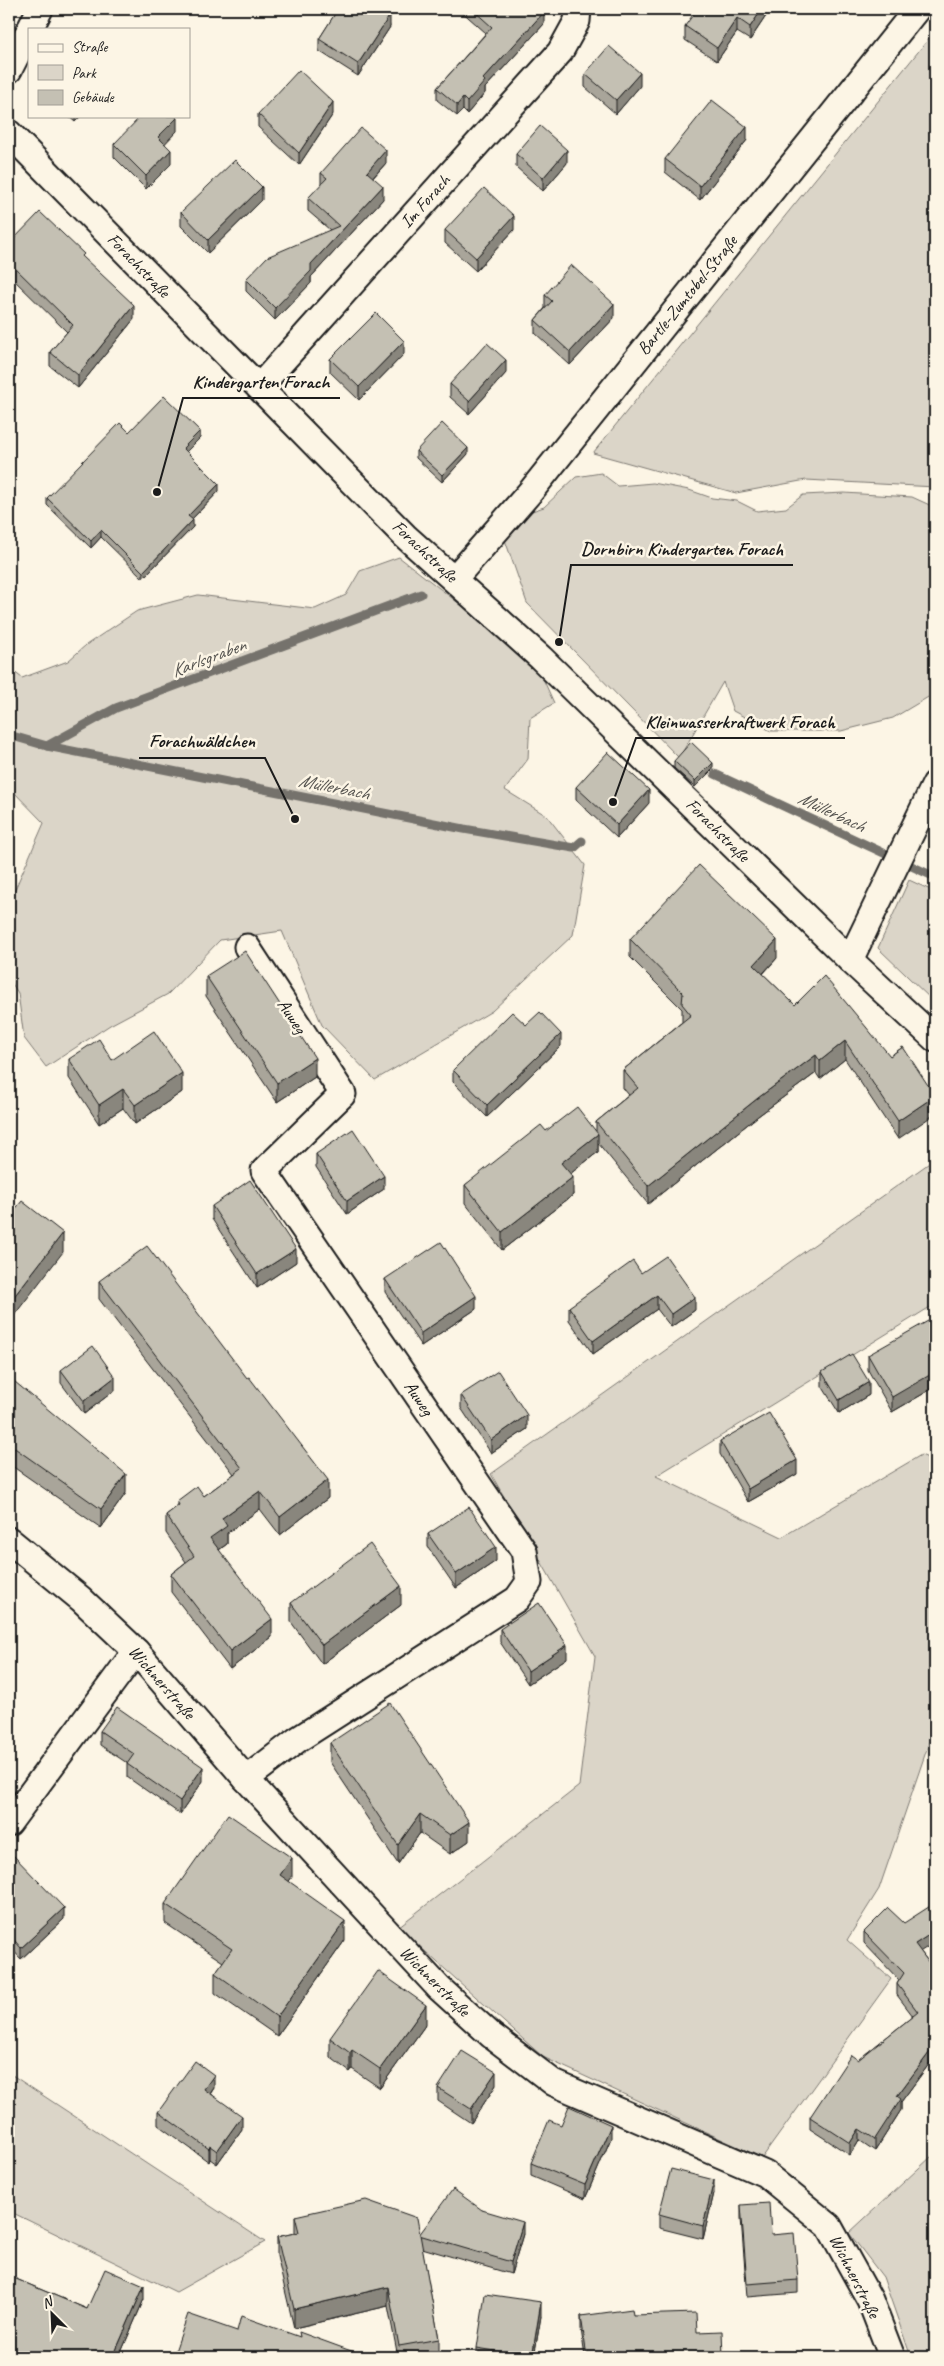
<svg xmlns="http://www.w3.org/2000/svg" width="944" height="2366" viewBox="0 0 944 2366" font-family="Caveat,sans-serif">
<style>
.green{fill:#dbd5c8;stroke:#7c7872}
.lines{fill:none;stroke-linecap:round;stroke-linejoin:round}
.stream{stroke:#75726c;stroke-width:9}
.street-casing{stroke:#1c1c1c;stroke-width:29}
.street{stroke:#fcf5e5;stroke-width:25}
.wall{fill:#a9a59a;stroke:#1c1c1c}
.shaded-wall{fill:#89867d;stroke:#1c1c1c}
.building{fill:#c4c0b3;stroke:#1c1c1c}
.labels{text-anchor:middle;stroke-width:5;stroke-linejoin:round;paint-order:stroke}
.street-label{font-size:18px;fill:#1c1c1c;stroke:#fcf5e5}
.water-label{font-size:19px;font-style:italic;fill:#575551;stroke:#fcf5e5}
.leader{fill:none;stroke:#1c1c1c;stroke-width:2}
.callout-dot{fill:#1c1c1c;stroke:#fcf5e5;stroke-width:2}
.callout-label{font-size:19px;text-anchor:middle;font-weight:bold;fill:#1c1c1c;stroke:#fcf5e5;stroke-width:5;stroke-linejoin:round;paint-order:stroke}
</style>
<rect width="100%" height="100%" fill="#fcf5e5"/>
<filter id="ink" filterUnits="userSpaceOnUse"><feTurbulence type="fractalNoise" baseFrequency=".02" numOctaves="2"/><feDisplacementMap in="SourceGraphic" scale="10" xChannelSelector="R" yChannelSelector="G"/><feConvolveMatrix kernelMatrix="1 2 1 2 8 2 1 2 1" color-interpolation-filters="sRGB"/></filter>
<g filter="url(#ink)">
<g class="green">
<polygon points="935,31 935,487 806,480 736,493 593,453"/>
<polygon points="601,473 618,486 653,483 689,490 712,498 737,501 757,511 786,508 803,495 844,493 912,497 934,507 935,693 893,718 841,731 771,731 733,711 723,682 679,758 527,603 505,540 526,513 544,507 576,477"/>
<polygon points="399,557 461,605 531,652 554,703 530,718 528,759 505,790 547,816 585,865 573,935 492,1011 375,1080 322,1025 282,931 220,940 168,994 110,1025 46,1067 24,1038 18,993 9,979 9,903 44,823 9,787 9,668 22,678 68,661 86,645 137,611 198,595 315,609 346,595 360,571"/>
<polygon points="909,880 935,892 935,1003 878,948"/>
<polygon points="935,1159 935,1304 656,1476 782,1537 921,1455 935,1461 935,1735 932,1734 879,1889 847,1940 891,1979 762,2158 543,2057 398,1927 579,1786 595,1656 491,1474"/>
<polygon points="9,2073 265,2242 176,2292 9,2211"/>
<polygon points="932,2156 935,2159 935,2357 911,2357 883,2277 849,2233"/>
</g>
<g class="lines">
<g class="stream">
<polyline points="9,735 47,746 116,708 421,594"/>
<polyline points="47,746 464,829 574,848 582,841"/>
<polyline points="715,774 935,877"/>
</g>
<defs>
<g id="street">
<polyline points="30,29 40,9"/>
<polyline points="9,70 29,31"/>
<polyline points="9,133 405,536 541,658 850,960 935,1039"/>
<polyline points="259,387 560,52 577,21 578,9"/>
<polyline points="454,579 531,491 917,9"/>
<polyline points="850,960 935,784"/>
<polyline points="9,1540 81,1599 136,1651 246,1779 390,1935 439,1988 491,2035 554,2083 765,2174 829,2226 870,2300 892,2357"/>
<polyline points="246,1779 297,1740 517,1599 529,1582 524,1551 264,1171 343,1094 247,947"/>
<polyline points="9,1823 136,1651"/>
</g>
</defs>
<use href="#street" class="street-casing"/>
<use href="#street" class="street"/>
</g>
<g class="wall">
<polygon points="332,9 391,9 388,14 390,27 358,76 319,51 319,39 335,14 332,12"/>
<polygon points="459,9 541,9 544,24 485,88 485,93 467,114 463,110 457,116 437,100 437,88 486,33"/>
<polygon points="768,9 768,13 750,40 737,32 717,61 685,40 685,26"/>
<polygon points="585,74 640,86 616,114 585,87"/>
<polygon points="258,114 333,114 299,165 258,127"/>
<polygon points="68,116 81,116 75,122"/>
<polygon points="177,131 164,144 171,164 146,189 114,157 114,144"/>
<polygon points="747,140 700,200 665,172 665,159"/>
<polygon points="516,154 567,163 543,191 516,167"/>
<polygon points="386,163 373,178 383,199 311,277 311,283 275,320 246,291 246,279 330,230 308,211 308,198 321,185 321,173"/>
<polygon points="262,200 208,253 181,226 181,212"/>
<polygon points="445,230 514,230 476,271 445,243"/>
<polygon points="9,244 84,258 134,319 78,388 50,366 50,352 67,332 9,275"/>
<polygon points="545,295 614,318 570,365 535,333 535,320 545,308"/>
<polygon points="404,354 359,400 330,372 330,359"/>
<polygon points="506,373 469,414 450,397 450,384"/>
<polygon points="129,432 200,438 186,452 219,491 192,519 193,527 143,578 101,537 91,548 47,505 47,498"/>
<polygon points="416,451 468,454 442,482 416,458"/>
<polygon points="674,761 713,769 695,787 674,768"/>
<polygon points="576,787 649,803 617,838 576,800"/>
<polygon points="630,939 777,958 763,974 795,1005 890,1056 903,1047 898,1139 845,1059 820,1079 816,1073 758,1116 648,1204 598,1143 598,1152 570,1174 573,1195 502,1250 465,1203 465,1185 546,1131 596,1131 596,1122 629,1095 623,1088 623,1070 682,1022 682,1009 630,957"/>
<polygon points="206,976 315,1077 277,1102 206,996"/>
<polygon points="526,1025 561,1046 487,1117 453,1082 453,1070"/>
<polygon points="69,1059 112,1060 182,1092 135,1124 123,1108 99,1124 69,1078"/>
<polygon points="316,1154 384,1189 347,1214 316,1167"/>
<polygon points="212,1206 296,1262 257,1288 212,1219"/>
<polygon points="641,1273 695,1310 671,1327 657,1309 593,1354 569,1320 569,1307"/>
<polygon points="385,1279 476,1309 421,1346 385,1292"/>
<polygon points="99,1281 328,1498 280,1535 260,1509 227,1533 227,1544 219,1550 272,1637 230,1669 171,1592 171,1574 186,1562 166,1533 166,1515 177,1507 177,1501 204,1496 234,1474 99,1299"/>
<polygon points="868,1355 935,1384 935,1387 892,1412 868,1370"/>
<polygon points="61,1370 115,1390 84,1414 61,1383"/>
<polygon points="822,1372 869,1395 839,1413 822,1386"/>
<polygon points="9,1377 126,1493 101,1528 9,1464"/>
<polygon points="461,1395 527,1429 491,1453 461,1408"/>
<polygon points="720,1441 797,1474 748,1502 720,1454"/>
<polygon points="428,1534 496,1561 456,1588 428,1547"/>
<polygon points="291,1603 401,1605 322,1664 291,1622"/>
<polygon points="500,1629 567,1658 528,1684 500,1642"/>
<polygon points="100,1731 203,1781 180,1814 127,1777 127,1763 100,1745"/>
<polygon points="330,1743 469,1841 450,1854 420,1833 398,1864 330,1762"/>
<polygon points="935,1784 935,1810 933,1809 933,1790"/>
<polygon points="9,1859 64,1919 21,1959 9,1946"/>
<polygon points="292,1877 289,1881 345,1940 277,2036 215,1993 215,1973 223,1962 165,1923 165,1904"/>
<polygon points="864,1932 921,1952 935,1971 935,2056 901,2102 901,2110 875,2151 859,2140 850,2155 810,2129 810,2117 858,2060 913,2016 897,1995 897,1984 899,1980 864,1943"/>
<polygon points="426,2024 380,2088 352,2069 350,2072 330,2057 330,2038"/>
<polygon points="496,2085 471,2123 438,2101 438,2088"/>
<polygon points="214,2088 211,2093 242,2129 217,2164 210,2159 209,2162 158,2125 158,2112"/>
<polygon points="561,2125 611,2138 585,2199 531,2176 531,2163"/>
<polygon points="714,2193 703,2239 659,2228 659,2214"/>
<polygon points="741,2205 798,2280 798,2293 747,2297 741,2218"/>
<polygon points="482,2210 523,2234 511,2274 422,2248 439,2339 439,2357 398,2357 388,2306 294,2328 277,2256 277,2237 295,2233 295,2216 420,2234"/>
<polygon points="9,2276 87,2309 144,2299 119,2357 9,2357"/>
<polygon points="633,2315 697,2332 723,2357 585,2357 581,2329 581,2316"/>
<polygon points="541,2316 534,2357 477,2357 477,2348"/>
</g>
<g class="shaded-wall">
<polygon points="384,9 391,9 383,23 383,10"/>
<polygon points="762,9 768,9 768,13 750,40 750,27"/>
<polygon points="544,12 544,24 485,88 485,93 467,114 467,102 483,79"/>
<polygon points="390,15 390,27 358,76 358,64"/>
<polygon points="737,18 737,32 717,61 717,48"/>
<polygon points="640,73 640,86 616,114 616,100"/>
<polygon points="463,98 463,110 457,116 457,105"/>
<polygon points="333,102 333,114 299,165 299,153"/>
<polygon points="75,116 81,116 75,122"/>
<polygon points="177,118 177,131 158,151 158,137"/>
<polygon points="747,127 747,140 700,200 700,186"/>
<polygon points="171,150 171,164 146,189 146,176"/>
<polygon points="386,150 386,163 367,184 367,172"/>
<polygon points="567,150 567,163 543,191 543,178"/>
<polygon points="383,186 383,199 311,277 311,283 275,320 275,308 311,264"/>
<polygon points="262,187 262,200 208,253 208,240"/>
<polygon points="514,216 514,230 476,271 476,258"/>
<polygon points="614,304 614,318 570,365 570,352"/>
<polygon points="134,305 134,319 78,388 78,375"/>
<polygon points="404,341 404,354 359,400 359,387"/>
<polygon points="506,360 506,373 469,414 469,401"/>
<polygon points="200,431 200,438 183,455 183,448"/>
<polygon points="468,448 468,454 442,482 442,475"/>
<polygon points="219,484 219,491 188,523 188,516"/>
<polygon points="193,520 193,527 143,578 143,572"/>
<polygon points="101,530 101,537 91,548 91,541"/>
<polygon points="713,763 713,769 695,787 695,781"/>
<polygon points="649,790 649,803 617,838 617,825"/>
<polygon points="777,940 777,958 754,983 754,965"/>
<polygon points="561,1034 561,1046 487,1117 487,1105"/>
<polygon points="845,1041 845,1059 820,1079 820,1061"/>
<polygon points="816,1055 816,1073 758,1116 648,1204 648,1186 758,1098"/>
<polygon points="315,1058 315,1077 277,1102 277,1083"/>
<polygon points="182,1073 182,1092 135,1124 135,1105"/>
<polygon points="123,1089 123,1108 99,1124 99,1105"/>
<polygon points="935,1096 935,1114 898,1139 898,1121"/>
<polygon points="598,1134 598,1152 561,1181 561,1163"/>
<polygon points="384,1176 384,1189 347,1214 347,1201"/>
<polygon points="573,1177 573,1195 502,1250 502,1232"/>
<polygon points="63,1233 63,1252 9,1322 9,1303"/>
<polygon points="296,1249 296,1262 257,1288 257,1274"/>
<polygon points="657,1295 657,1309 593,1354 593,1341"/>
<polygon points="476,1296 476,1309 421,1346 421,1333"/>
<polygon points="695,1297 695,1310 671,1327 671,1314"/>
<polygon points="935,1369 935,1387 892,1412 892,1397"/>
<polygon points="115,1377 115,1390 84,1414 84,1401"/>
<polygon points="869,1382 869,1395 839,1413 839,1400"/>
<polygon points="527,1415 527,1429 491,1453 491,1440"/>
<polygon points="797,1460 797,1474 748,1502 748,1489"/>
<polygon points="126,1474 126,1493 101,1528 101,1509"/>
<polygon points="328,1480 328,1498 280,1535 280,1517"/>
<polygon points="260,1491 260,1509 227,1533 227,1544 210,1556 210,1538 222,1518"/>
<polygon points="496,1547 496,1561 456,1588 456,1574"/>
<polygon points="401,1586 401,1605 322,1664 322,1645"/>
<polygon points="272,1619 272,1637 230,1669 230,1651"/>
<polygon points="567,1645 567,1658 528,1684 528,1671"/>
<polygon points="203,1767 203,1781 180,1814 180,1801"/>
<polygon points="420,1814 420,1833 398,1864 398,1845"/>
<polygon points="469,1822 469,1841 450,1854 450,1835"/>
<polygon points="292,1858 292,1877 280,1894 280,1875"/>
<polygon points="64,1908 64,1919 21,1959 21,1948"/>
<polygon points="345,1921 345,1940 277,2036 277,2017"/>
<polygon points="935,1931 935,1942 915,1955 915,1944"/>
<polygon points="426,2005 426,2024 380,2088 380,2069"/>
<polygon points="935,2045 935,2056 901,2102 901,2110 875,2151 875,2139 897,2096"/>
<polygon points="352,2050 352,2069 350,2072 350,2053"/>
<polygon points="496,2072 496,2085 471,2123 471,2109"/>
<polygon points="214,2075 214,2088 204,2102 204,2089"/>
<polygon points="242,2116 242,2129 217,2164 217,2151"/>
<polygon points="611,2125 611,2138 585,2199 585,2185"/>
<polygon points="859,2129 859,2140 850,2155 850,2143"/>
<polygon points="210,2146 210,2159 209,2162 209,2149"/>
<polygon points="714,2180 714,2193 703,2239 703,2226"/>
<polygon points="523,2222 523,2234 511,2274 511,2262"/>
<polygon points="144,2286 144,2299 119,2357 113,2357"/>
<polygon points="388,2287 388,2306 294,2328 294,2309"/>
<polygon points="541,2302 541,2316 534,2357 532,2357"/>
</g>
<g class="building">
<polygon points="338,9 384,9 383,10 390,15 358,64 319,39"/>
<polygon points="472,9 541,9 544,12 483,79 485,81 467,102 463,98 457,105 437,88 492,27"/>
<polygon points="697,9 762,9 750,27 737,18 717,48 685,26"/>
<polygon points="609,46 640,73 616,100 585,74"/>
<polygon points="299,70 333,102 299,153 258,114"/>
<polygon points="712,100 747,127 700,186 665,159"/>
<polygon points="141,116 175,116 177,118 158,137 171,150 146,176 114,144"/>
<polygon points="540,126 567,150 543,178 516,154"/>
<polygon points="361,128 386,150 367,172 383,186 311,264 311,271 275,308 246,279 267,257 339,226 308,198 327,178 321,173"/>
<polygon points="235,160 262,187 208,240 181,212"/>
<polygon points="484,188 514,216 476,258 445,230"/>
<polygon points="40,212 84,254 82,256 134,305 78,375 50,352 73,325 9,262 9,244"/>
<polygon points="571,265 614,304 570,352 535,320 552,301 545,295"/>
<polygon points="376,313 404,341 359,387 330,359"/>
<polygon points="487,343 506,360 469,401 450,384"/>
<polygon points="164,396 200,431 183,448 219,484 188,516 193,520 143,572 101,530 91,541 47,498 120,423 129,432"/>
<polygon points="442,423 468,448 442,475 416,451"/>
<polygon points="691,742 713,763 695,781 674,761"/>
<polygon points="608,752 649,790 617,825 576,787"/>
<polygon points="699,865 777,940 754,965 795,1005 824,976 890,1056 903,1047 935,1096 898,1121 845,1041 820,1061 816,1055 758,1098 648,1186 596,1122 638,1088 623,1070 691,1015 682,1004 683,993 630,939"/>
<polygon points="245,951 315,1058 277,1083 206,976"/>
<polygon points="512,1012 526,1025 540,1012 561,1034 487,1105 453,1070"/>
<polygon points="154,1031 182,1073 135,1105 123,1089 99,1105 69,1059 99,1039 112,1060"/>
<polygon points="577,1107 598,1134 561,1163 573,1177 502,1232 465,1185 541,1125 546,1131"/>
<polygon points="353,1129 384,1176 347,1201 316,1154"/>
<polygon points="250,1180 296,1249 257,1274 212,1206"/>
<polygon points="22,1201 63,1233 9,1303 9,1217"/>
<polygon points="441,1242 476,1296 421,1333 385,1279"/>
<polygon points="147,1246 247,1378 249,1377 328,1480 280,1517 260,1491 222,1518 227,1526 210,1538 272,1619 230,1651 171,1574 194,1556 166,1515 179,1505 177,1501 197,1486 204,1496 242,1468 99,1281"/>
<polygon points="666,1256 695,1297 671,1314 657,1295 593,1341 569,1307 633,1261 641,1273"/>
<polygon points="935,1317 935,1369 933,1370 935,1372 892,1397 868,1355"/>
<polygon points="93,1346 115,1377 84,1401 61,1370"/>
<polygon points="852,1354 869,1382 839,1400 822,1372"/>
<polygon points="498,1371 527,1415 491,1440 461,1395"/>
<polygon points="9,1377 126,1474 101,1509 9,1444"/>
<polygon points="769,1413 797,1460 748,1489 720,1441"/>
<polygon points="469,1507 496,1547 456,1574 428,1534"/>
<polygon points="370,1544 401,1586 322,1645 291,1603"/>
<polygon points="539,1603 567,1645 528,1671 500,1629"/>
<polygon points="390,1703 469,1822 450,1835 420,1814 398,1845 330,1743"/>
<polygon points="117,1707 203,1767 180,1801 127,1764 134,1754 100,1731"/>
<polygon points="228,1814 292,1858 280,1875 345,1921 277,2017 215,1973 232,1949 165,1904"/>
<polygon points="13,1855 64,1908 21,1948 9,1934 9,1902 13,1898 9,1893 9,1859"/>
<polygon points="935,1903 935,1931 915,1944 935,1971 935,2045 897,2096 901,2099 875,2139 859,2129 850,2143 810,2117 851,2055 858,2060 918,2012 897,1984 904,1973 864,1932 888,1908 904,1923"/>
<polygon points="378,1971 426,2005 380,2069 352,2050 350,2053 330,2038"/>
<polygon points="462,2051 496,2072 471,2109 438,2088"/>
<polygon points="195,2061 214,2075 204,2089 242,2116 217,2151 210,2146 209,2149 158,2112"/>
<polygon points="569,2106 611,2125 585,2185 531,2163 549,2120 561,2125"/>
<polygon points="671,2169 714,2180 703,2226 659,2214"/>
<polygon points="453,2189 482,2210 523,2222 511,2262 419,2235"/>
<polygon points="366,2200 417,2218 439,2339 399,2346 388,2287 294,2309 277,2237 299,2232 295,2216"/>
<polygon points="769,2203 771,2235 794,2233 798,2280 747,2284 741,2205"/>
<polygon points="105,2269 144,2286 113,2357 26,2357 9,2350 9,2276 87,2309"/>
<polygon points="485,2294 541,2302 532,2357 477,2348"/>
<polygon points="632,2309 633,2315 696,2313 697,2332 722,2331 723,2357 587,2357 581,2316"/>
<polygon points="188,2314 237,2331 241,2316 300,2337 299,2332 365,2356 358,2357 173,2357"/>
</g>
</g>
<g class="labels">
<g class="street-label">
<text transform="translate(425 201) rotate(-48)" y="6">Im Forach</text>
<text transform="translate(139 265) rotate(46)" y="6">Forachstraße</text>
<text transform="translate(687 295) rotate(-51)" y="6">Bartle-Zumtobel-Straße</text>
<text transform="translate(425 551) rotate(43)" y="6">Forachstraße</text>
<text transform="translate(718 830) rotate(45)" y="6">Forachstraße</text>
<text transform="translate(292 1016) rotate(57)" y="6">Auweg</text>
<text transform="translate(419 1398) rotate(56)" y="6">Auweg</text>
<text transform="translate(162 1682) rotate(49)" y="6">Wichnerstraße</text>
<text transform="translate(435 1981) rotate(45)" y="6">Wichnerstraße</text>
<text transform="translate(855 2276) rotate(63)" y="6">Wichnerstraße</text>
</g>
<g class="water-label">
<text transform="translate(208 657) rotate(-21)" y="7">Karlsgraben</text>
<text transform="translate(334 786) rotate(11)" y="7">Müllerbach</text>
<text transform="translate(832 811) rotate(25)" y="7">Müllerbach</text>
</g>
</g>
<path class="leader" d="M157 492L183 398H340M559 642L571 565H793M613 802L636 738H845M295 819L265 758H139"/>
<g class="callout-dot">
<circle cx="157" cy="492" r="5"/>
<circle cx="559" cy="642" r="5"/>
<circle cx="613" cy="802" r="5"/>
<circle cx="295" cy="819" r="5"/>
</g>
<g class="callout-label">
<text x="261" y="388">Kindergarten Forach</text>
<text x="682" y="555">Dornbirn Kindergarten Forach</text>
<text x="740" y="728">Kleinwasserkraftwerk Forach</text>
<text x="202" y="747">Forachwäldchen</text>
</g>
<rect width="944" height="2366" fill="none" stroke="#fcf5e5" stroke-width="30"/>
<rect x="15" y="15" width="914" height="2336" fill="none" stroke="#1c1c1c" stroke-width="2" filter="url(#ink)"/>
<rect x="28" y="28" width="162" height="90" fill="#fcf5e5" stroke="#a29e95"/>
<rect x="38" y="44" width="25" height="8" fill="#fcf5e5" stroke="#a29e95"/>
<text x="72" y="52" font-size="15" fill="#1c1c1c">Straße</text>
<rect x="38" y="65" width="25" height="15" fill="#dbd5c8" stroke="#a29e95"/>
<text x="72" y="78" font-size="15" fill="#1c1c1c">Park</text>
<rect x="38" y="90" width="25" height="15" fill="#c4c0b3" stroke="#a29e95"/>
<text x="72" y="102" font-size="15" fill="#1c1c1c">Gebäude</text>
<g transform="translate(52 2314) rotate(336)" stroke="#fcf5e5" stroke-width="4" paint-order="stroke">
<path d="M0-4L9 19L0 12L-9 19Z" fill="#1c1c1c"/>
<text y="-8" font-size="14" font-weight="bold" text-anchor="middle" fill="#1c1c1c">N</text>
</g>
</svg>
